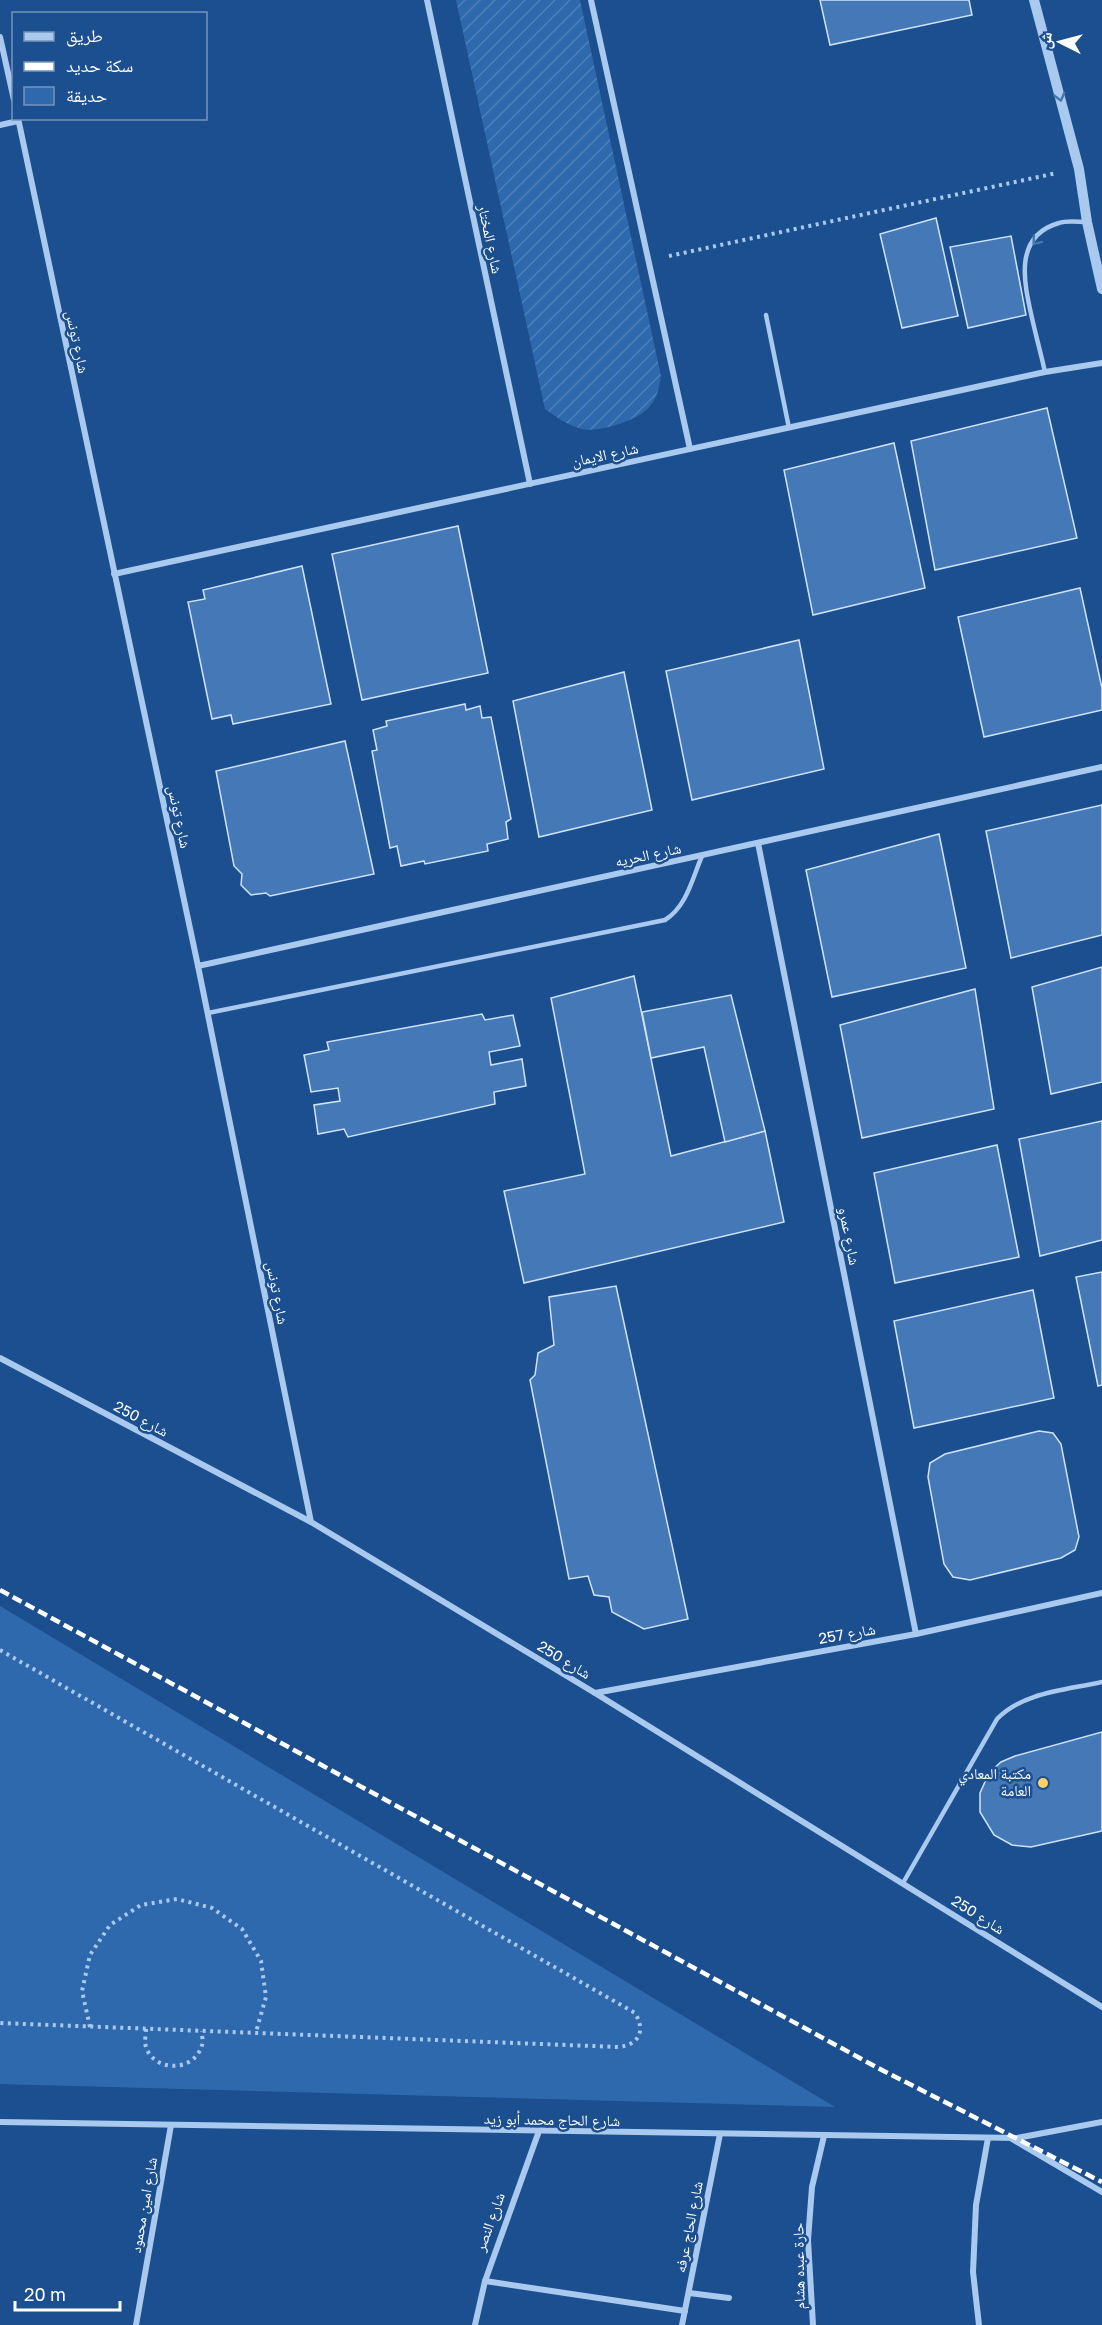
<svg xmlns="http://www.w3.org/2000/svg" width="1102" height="2325" viewBox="0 0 1102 2325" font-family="'Golos Text','Noto Naskh Arabic',sans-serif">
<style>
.green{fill:#2e69ad}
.garden{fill:url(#garden-furrows)}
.building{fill:#4478b7;stroke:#cfe3fa;stroke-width:1.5}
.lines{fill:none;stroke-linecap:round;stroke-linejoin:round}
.path{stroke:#a9c9ee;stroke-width:4;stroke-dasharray:3 4.5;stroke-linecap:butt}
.service{stroke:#a9c9ee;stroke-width:4.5}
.minor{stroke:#a9c9ee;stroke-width:6}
.tertiary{stroke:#a9c9ee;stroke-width:10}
.rail{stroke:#fff;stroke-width:4.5;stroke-dasharray:10 4.5;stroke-linecap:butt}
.oneway{stroke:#4674ac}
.poi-dot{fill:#ffd166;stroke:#1b4f8f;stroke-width:2}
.labels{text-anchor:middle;stroke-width:5;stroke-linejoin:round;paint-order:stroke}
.street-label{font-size:15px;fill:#fff;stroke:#1b4f8f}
.poi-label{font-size:15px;fill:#fff;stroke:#1b4f8f;text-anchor:end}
</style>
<defs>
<pattern id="garden-furrows" width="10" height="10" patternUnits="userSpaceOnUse" patternTransform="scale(1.5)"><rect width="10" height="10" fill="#2e69ad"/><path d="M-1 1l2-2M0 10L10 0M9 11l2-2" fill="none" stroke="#4d80b9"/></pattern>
</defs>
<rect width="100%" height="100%" fill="#1b4f8f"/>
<polygon class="green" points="0,1606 835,2107 0,2084"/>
<path class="garden" d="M 456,0 L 580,0 L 661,376 C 659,387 658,397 650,406 C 640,420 598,433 582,429 C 569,426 556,417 545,409 Z"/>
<g class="building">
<polygon points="820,0 969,0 972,15 830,45"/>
<polygon points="936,218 958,316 902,328 880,234"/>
<polygon points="1011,236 1026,315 968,328 950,247"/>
<polygon points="1047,408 1077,538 935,570 911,441"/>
<polygon points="894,443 925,588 813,615 784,470"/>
<polygon points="458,526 488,673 362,700 332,554"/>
<polygon points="302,566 331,704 233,724 231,715 212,719 188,602 205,599 203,590"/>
<polygon points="1080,588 1102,688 1102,710 984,737 958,617"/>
<polygon points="799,640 824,769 692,800 666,671"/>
<polygon points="624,672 652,810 539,837 513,701"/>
<polygon points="465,704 466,710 480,706 482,718 491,717 511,819 506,822 508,839 487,844 488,851 425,864 424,861 401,866 397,846 390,848 372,751 377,750 373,730 387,726 386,721"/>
<polygon points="345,741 374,874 270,896 266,893 251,895 241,885 242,874 234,866 216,771"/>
<polygon points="1102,805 1102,935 1011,958 986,831"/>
<polygon points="939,834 966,968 832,997 806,870"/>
<polygon points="1102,967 1102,1082 1051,1094 1032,987"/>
<polygon points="634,976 671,1156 765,1131 784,1222 524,1283 504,1191 585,1174 551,998"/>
<polygon points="975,989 994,1109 862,1138 840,1025"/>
<polygon points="731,995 765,1131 725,1142 704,1047 651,1058 642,1012"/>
<polygon points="482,1014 485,1020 513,1015 520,1046 489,1052 491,1065 522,1059 526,1086 494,1092 495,1104 348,1137 344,1129 318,1134 314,1105 340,1101 338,1088 311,1092 304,1055 329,1050 327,1042"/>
<polygon points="1102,1121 1102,1240 1040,1256 1019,1139"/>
<polygon points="997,1145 1019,1257 895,1283 874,1173"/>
<polygon points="1102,1272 1102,1385 1098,1386 1076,1277"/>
<polygon points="616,1286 688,1619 644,1629 612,1612 609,1597 594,1595 588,1576 569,1579 530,1380 535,1375 538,1353 554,1345 549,1297"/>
<polygon points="1033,1290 1054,1398 914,1428 894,1321"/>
<polygon points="1039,1431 1053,1433 1061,1444 1079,1537 1075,1550 1061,1558 970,1580 953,1577 944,1564 928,1477 930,1463 945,1454"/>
<polygon points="1102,1732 1102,1831 1031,1847 1012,1845 994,1835 980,1812 980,1793 989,1773 1001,1762 1015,1756"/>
</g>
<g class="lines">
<g class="path">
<polyline points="669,256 1057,173"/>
<path d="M 0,1650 L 635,2013 C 646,2031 639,2045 618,2047 L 0,2023"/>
<polyline points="90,2027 82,1991 90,1955 110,1925 141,1905 177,1899 212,1908 242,1929 261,1961 266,1997 256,2032"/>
<path d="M 146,2029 C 146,2033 145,2039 145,2043 C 150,2072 194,2074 202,2045 C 203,2041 202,2035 202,2031"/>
</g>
<g class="service">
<polyline points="766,315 789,428"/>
<path d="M 1045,372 C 1041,354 1036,336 1032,318 C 1024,283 1013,236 1059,223 C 1067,220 1079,222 1087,222"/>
<path d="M 208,1013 L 665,920 C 687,906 692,879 702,856"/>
<path d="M 903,1883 L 997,1719 C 1023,1692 1067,1690 1102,1682"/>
</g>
<g class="minor">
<polyline points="427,0 530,484"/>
<polyline points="591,0 690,449"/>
<polyline points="0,37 14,100"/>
<polyline points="18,118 198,966 311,1522"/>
<polyline points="0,125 18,121"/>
<polyline points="114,574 1045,372 1102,363"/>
<polyline points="758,843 916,1634"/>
<polyline points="198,966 1102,767"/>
<polyline points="0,1358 311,1522 595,1693 1102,2007"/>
<polyline points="595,1693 916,1634 1102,1593"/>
<polyline points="0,2122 1017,2138 1102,2122"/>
<polyline points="1012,2139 1102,2192"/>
<polyline points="485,2281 685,2311"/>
<polyline points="689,2293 729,2298"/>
<polyline points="136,2325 171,2125"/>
<polyline points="475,2325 485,2281 539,2131"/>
<polyline points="682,2325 720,2134"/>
<polyline points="813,2325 808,2240 812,2187 824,2136"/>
<polyline points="979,2325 973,2272 976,2205 988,2138"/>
</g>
<polyline class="tertiary" points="1034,0 1079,169 1087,222 1102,289"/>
<polyline class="rail" points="0,1590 878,2068 1102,2182"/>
</g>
<defs><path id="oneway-chevron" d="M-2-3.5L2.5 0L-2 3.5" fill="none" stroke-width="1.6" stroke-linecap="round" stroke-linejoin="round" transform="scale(1.5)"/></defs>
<g class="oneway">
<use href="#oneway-chevron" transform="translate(1060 97) rotate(75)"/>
<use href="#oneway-chevron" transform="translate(1036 241) rotate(129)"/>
</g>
<circle class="poi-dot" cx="1043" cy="1783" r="6"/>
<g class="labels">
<g class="street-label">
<text transform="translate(490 239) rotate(78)" y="5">شارع المختار</text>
<text transform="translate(77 342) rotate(78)" y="5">شارع تونس</text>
<text transform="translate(605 455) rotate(-12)" y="5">شارع الايمان</text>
<text transform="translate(179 817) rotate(78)" y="5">شارع تونس</text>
<text transform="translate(648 855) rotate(-12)" y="5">شارع الحريه</text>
<text transform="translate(849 1236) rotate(79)" y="5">شارع عمرو</text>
<text transform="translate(277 1293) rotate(79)" y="5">شارع تونس</text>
<text transform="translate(141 1419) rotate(28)" y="5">شارع 250</text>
<text transform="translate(847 1634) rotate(-10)" y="5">شارع 257</text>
<text transform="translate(564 1660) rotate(31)" y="5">شارع 250</text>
<text transform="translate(978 1915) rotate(32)" y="5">شارع 250</text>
<text transform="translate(552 2120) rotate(1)" y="5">شارع الحاج محمد أبو زيد</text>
<text transform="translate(144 2205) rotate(-80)" y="5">شارع امين محمود</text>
<text transform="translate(490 2222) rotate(-70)" y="5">شارع النصر</text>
<text transform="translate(689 2227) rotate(-79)" y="5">شارع الحاج عرفه</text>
<text transform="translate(799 2266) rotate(-91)" y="5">حارة عبده هشام</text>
</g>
<g class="poi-label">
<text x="1031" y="1779">مكتبة المعادي<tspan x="1031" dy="17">العامة</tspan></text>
</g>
</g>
<rect x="12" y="12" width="195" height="108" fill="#1b4f8f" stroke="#7695bc" stroke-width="1.5"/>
<rect x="24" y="32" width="30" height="9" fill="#a9c9ee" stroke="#7695bc" stroke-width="1.5"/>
<text x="66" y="42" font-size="18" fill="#ffffff">طريق</text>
<rect x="24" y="62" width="30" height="9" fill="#ffffff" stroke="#7695bc" stroke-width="1.5"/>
<text x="66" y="72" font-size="18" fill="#ffffff">سكة حديد</text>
<rect x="24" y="87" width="30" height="18" fill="#2e69ad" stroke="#7695bc" stroke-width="1.5"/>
<text x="66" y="102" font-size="18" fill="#ffffff">حديقة</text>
<g transform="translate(1060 42) rotate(276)" stroke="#1b4f8f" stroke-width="4.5" paint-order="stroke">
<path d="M0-4.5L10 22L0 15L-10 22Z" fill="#ffffff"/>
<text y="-9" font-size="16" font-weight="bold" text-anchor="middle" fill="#ffffff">ش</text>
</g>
<path d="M15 2301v9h105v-9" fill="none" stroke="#ffffff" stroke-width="3"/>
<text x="24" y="2301" font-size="18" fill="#ffffff" stroke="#1b4f8f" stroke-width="4.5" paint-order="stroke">20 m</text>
</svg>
